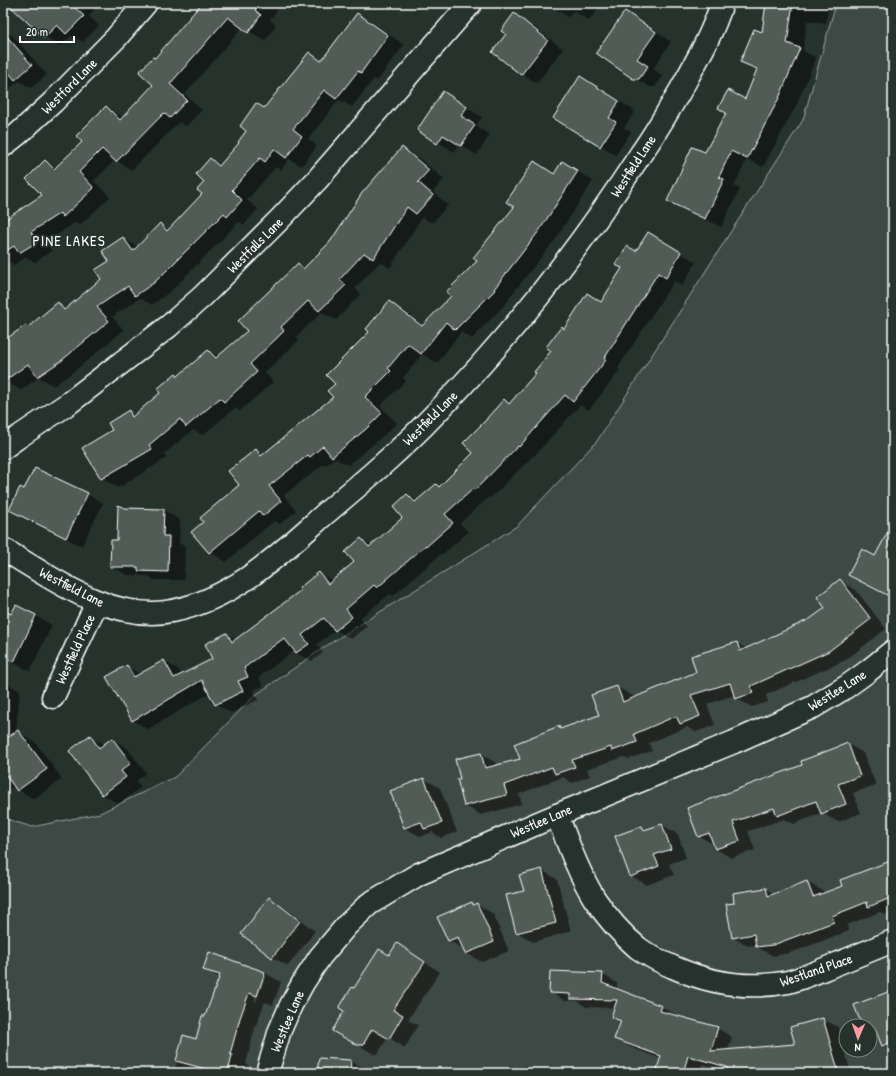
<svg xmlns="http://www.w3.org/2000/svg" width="896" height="1076" viewBox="0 0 896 1076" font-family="'Patrick Hand',sans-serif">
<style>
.green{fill:#3e4944;stroke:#9ea4a2;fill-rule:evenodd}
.shadow{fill:#0007;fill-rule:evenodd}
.building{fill:#515c57;stroke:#fff}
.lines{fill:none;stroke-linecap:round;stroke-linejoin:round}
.minor-casing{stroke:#fff;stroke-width:25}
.minor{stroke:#26332d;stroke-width:22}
.labels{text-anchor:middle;stroke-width:4;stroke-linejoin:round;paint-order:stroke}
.street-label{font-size:14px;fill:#fff;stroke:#26332d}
.neighbourhood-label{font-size:15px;letter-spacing:1px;fill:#fff;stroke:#26332d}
</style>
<rect width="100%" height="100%" fill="#26332d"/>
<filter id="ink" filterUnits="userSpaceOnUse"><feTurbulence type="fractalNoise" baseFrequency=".025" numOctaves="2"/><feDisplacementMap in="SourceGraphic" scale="8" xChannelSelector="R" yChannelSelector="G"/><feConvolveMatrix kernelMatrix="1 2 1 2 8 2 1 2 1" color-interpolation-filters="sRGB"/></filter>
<g filter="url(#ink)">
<path class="green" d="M 836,3 L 893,3 L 893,1073 L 3,1073 L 3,818 L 32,827 L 100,813 L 175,777 L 254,696 L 329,644 L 517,526 L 597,441 L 737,222 L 803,120 ZM 846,1026 L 870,1026 L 870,1050 L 846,1050 Z"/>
<g class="shadow">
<polygon points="20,3 99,3 89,16 99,26 83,42 71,36 60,46 45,37"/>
<polygon points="203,3 282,3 270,20 276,25 265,41 243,27 185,94 202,110 186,126 179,122 132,170 115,160 94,181 110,197 80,225 75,223 46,242 52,251 35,262 26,257 14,265 10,262 3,266 3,214 10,218 44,195 45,161 57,168 83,142 106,107 124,118 155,85 155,59"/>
<polygon points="546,3 602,3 589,21 573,11 568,17"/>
<polygon points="767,3 829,3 826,23 807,21 803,51 816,58 795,108 763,167 747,159 734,186 740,189 721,227 684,209 668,200 705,154 745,100 757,71 741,61 763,34"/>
<polygon points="625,12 641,21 671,42 653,69 663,76 655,87 650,87 634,78"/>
<polygon points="357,14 373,23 404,45 377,81 374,79 352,107 339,100 308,139 317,146 302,166 289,159 281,170 276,167 247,200 258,209 244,225 239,222 171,291 152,305 140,298 112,317 124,330 77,369 54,386 39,377 21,390 5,381 3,378 3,343 29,328 58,303 67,309 102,280 110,261 123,238 138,247 160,225 169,230 204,194 210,159 221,165 241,143 264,109 309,53 323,61"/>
<polygon points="514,15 530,24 563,49 537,83 522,74 507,34"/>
<polygon points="3,30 13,36 47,75 31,88 19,81 3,94"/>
<polygon points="596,87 635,111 624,128 631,132 616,155 601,146"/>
<polygon points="444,93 482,117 476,126 490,135 477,155 459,144 454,152 419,130"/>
<polygon points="402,148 418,157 444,179 433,192 448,205 432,223 422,217 390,268 380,262 355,288 361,294 336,320 322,312 296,337 299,340 265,373 273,382 240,411 235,408 203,435 193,430 164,454 167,458 118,488 102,478 84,448 113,430 129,412 135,415 162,393 176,374 179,376 209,351 219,357 249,331 298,265 305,269 331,243"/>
<polygon points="534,162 555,174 563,162 593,181 555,240 509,298 510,299 472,339 461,332 437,363 422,354 403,378 406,381 380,406 397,423 381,438 348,465 335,458 326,465 324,464 284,495 296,511 280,524 274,521 226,562 210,552 192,532 204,522 241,485 256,450 264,455 335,397 336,384 371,332 389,302 405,311 424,326 452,296 478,260 515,207"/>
<polygon points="648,234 696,262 682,286 674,281 618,368 620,370 589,410 580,405 535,455 534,455 491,498 489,497 460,523 468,532 443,554 442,553 393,596 390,594 360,618 367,626 351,639 336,630 317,644 323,653 312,661 296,653 295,650 259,677 263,686 253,690 258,700 231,713 216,704 210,693 148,729 132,720 127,666 141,675 164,661 179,670 182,675 214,659 227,634 237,640 302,590 319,573 332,581 356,562 361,539 372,545 404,518 407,495 418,501 436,485 440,487 474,453 489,419 504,400 510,404 538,373 565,330 602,303 637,253"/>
<polygon points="25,490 87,494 103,503 82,546 26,519 10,510"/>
<polygon points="124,509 164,510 180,520 179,543 185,546 184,580 155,580 148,576 127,575 111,566 118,541"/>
<polygon points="840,581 856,590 886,629 846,660 766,695 768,702 752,707 736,698 735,695 707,704 715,725 696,732 687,727 649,743 652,751 629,759 624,757 587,769 590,776 572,783 563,777 519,794 522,804 481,815 465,806 461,779 481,754 496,763 497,766 521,760 559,728 561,729 600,716 617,687 633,696 634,699 698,672 737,643 747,649 811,620 826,608"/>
<polygon points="16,607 36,616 52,625 30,671 3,658 3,611 12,615"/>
<polygon points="3,681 20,691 16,733 20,733 36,743 62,779 34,799 18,790 15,786 4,793 3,793 3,742 5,740 3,740"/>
<polygon points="90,737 105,745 112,739 128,749 146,773 136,781 141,787 119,804 103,795 70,752"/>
<polygon points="848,744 863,753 876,785 853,793 861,813 838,822 822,813 794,824 784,819 748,831 755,850 731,858 716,849 714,845 699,836 804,766"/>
<polygon points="424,779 440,788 457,832 441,838 432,832 421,837 405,828"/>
<polygon points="662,825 678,834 686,858 669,864 674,875 647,885 631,876 642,827 647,830"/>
<polygon points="893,863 893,912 885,915 880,912 847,925 849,931 790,953 773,956 757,947 757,945 748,946 732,937 735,903 766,889 775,894 807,882 823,891 824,894 844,887"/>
<polygon points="541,870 557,879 571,931 533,942 517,932 525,891"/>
<polygon points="270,899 285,908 315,931 288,966 272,957"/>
<polygon points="472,903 475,905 477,904 493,914 509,951 482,962 466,953 465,950 448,940"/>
<path d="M 209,954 L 265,973 L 281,982 L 273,1005 L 265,1002 L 255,1028 L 246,1064 L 248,1065 L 246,1073 L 174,1073 L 184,1036 L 196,1040 L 206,1018 L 220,978 L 204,969 ZM 264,975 L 266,975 L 256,1001 L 254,1001 Z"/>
<polygon points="413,954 440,972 408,1020 418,1025 405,1048 388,1037 378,1054 374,1054 334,1031 345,1011 354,989 390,956"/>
<polygon points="602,974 617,983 617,990 662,1007 677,1015 676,1016 717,1028 732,1037 728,1050 796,1045 823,1019 838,1027 851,1073 728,1073 728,1071 703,1064 701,1073 667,1073 658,1068 661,1059 630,1047 615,1038 622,1022 612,1017 615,1008 586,1007 577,1001 565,1001 550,992"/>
<polygon points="893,991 893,1051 882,1045 881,1041 870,1035 870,1026 863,1026"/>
<polygon points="351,1061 367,1070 366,1073 318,1073"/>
<polygon points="525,1066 538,1073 489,1073"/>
</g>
<g class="building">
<polygon points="7,3 70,3 84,16 66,34 57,25 44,38"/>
<polygon points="202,3 260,3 255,10 261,15 248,33 228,17 170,84 187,100 170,118 164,113 116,162 102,149 79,172 94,188 63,217 60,213 31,232 37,242 19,253 14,246 3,253 3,221 42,195 26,179 45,160 54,169 82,142 76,136 106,106 120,120 153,85 139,72 153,57 155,58"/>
<polygon points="766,3 793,3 787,43 800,48 779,98 747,159 731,151 719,177 724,179 705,219 667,201 692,147 705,152 726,113 718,108 728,90 745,99 757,69 740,62 754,29 762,32"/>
<polygon points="625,11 656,32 637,59 648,66 639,79 633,79 596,53"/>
<polygon points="357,13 388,35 361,73 358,71 336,99 324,90 293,129 302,136 286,158 274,149 265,162 260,158 232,190 242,200 227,217 224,213 155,282 135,296 128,286 97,307 109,321 61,361 37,377 28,364 3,382 3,341 26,325 28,327 58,302 64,310 101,279 95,270 109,261 102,251 123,237 133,251 160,223 167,231 202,194 197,190 204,182 196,174 210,158 219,166 239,143 238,142 246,131 240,126 256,103 264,108 309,52 321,61"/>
<polygon points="514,13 548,40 521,75 492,52 506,34 501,31"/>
<polygon points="3,32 32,65 15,80 3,66"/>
<polygon points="580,76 619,101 609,118 616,122 600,147 553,118"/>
<polygon points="443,91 467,107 461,116 475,125 461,146 443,135 437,144 417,130"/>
<polygon points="402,147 429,170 418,182 433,195 416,214 407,207 373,259 364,253 340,279 346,285 319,311 308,301 281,327 284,331 250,364 257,372 224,402 220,398 186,427 180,419 149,445 152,449 101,479 82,448 112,430 108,423 129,410 132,417 160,393 157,389 176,373 178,376 208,350 216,358 247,331 238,321 298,263 303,269 330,242 362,193"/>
<polygon points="534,161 554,174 562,161 578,171 539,231 494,289 495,290 455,330 446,322 421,354 408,344 388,368 391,371 365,397 382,413 366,429 332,457 323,446 310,457 308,455 269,486 281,501 263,516 259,511 209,553 191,532 203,522 200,518 239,485 228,471 256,449 261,456 333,397 327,391 335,384 326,375 369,332 366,329 389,301 422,326 451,296 446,292 477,261 473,258 514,207 506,202"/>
<polygon points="648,232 681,252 666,278 658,273 604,359 606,360 573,402 565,395 519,447 518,446 475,490 473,489 445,514 453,523 427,546 426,545 377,588 374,585 346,609 352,617 335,631 324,618 302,635 309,644 296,653 284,638 244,668 248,677 238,681 243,691 215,705 202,680 132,721 106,677 127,665 134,677 164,660 174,678 212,659 205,644 227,633 232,642 301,590 299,588 319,572 328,584 354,562 345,552 361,538 369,547 402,518 393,507 407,494 415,502 436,484 439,487 473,453 463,443 487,419 487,418 504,399 509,404 536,373 534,372 551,351 546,347 562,326 564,329 587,293 601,302 622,268 615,265 627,246 636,251"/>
<polygon points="35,468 88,493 66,538 9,510 20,487 24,489"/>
<polygon points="118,505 124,508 164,509 163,536 169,536 168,572 138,571 138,567 110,567 111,540 117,540"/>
<polygon points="893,522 893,598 848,575 862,549 875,556"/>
<polygon points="840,579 871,619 829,651 751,686 753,693 735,699 730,683 691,695 700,716 680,724 676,716 634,734 637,742 612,751 611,747 572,760 575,767 555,774 552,767 504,785 507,795 464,806 457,779 460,779 455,759 481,753 485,768 520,759 514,744 559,726 560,729 599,715 591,695 617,686 623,702 696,672 691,656 737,642 740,651 810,619 825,608 817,597"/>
<polygon points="16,605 36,615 14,662 3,657 3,610 11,614"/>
<polygon points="18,730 47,769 17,791 3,771 3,741"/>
<polygon points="90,735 99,748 112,738 131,763 121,771 126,777 102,795 69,751"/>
<polygon points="848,743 860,776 838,784 846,804 821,814 816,801 777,816 774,808 733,822 740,841 715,849 709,833 698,837 687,808 802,765 801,761"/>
<polygon points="424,778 442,823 424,829 421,822 404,828 390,791"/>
<polygon points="662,824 671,849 654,855 659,866 630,877 615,836 642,826 644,830"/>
<polygon points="893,860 893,897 868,907 867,902 832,916 834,922 773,945 756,947 754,934 732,938 726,904 734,903 733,893 766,888 768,896 807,881 813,897 842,886 840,880"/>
<polygon points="542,869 556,923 516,933 506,895 524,891 519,875"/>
<polygon points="269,897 300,921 272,958 241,934"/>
<polygon points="472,902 473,905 477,903 494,942 465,954 458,937 448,941 437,917"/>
<polygon points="397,943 425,962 393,1010 403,1015 389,1039 372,1029 363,1045 357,1045 332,1031 344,1011 339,1008 352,987 354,988 379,949 389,955"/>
<polygon points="209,952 265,972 257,996 249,993 240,1018 230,1054 232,1055 228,1073 221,1073 176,1061 183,1035 196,1039 202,1016 205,1016 220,975 203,970"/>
<polygon points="550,971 603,973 602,983 662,1006 660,1011 718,1027 711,1051 795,1044 790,1027 823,1018 838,1070 827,1073 803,1073 803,1071 774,1073 727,1073 727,1067 688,1056 683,1073 673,1073 657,1069 661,1056 614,1039 621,1021 611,1017 617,1000 570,999 570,994 549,993"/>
<polygon points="893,990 893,1041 882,1046 875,1029 870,1031 870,1026 862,1026 854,1005"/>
<polygon points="319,1058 351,1060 350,1073 317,1073"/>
</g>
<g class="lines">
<defs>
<g id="minor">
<polyline points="3,146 18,134 53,102 116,38 146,3"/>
<polyline points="3,448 17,438 69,403 169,326 203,296 280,219 316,181 471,3"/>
<path d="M 3,549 C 52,578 112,623 172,611 C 234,599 281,553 326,513 C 364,481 402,449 436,413 C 513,334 582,245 642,152 C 656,132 668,111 680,91 C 696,62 712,35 722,3"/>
<polyline points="53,697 97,602"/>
<path d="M 557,815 C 568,843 578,872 594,898 C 606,916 621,934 638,948 C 649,956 661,962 673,967 C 709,983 748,990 788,982 C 804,978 819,971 834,965 C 854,957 873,949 893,941"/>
<polyline points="267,1073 280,1030 291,1005 303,983 320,957 347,925 369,904 419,874 557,815 734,742 813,707 846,687 868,671 893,651"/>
</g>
</defs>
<use href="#minor" class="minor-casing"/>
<use href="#minor" class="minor"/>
</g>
</g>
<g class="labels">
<g class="street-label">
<text transform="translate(69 86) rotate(-45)" y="5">Westford Lane</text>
<text transform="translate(633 166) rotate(-57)" y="5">Westfield Lane</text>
<text transform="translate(255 245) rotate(-45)" y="5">Westfalls Lane</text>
<text transform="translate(430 418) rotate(-45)" y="5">Westfield Lane</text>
<text transform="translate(72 587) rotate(27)" y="5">Westfield Lane</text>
<text transform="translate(75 649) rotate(-65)" y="5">Westfield Place</text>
<text transform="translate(837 690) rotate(-32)" y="5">Westlee Lane</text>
<text transform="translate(541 821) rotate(-23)" y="5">Westlee Lane</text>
<text transform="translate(816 970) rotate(-19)" y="5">Westland Place</text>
<text transform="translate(287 1021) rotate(-67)" y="5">Westlee Lane</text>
</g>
<g class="neighbourhood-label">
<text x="69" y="246">PINE LAKES</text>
</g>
</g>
<rect width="896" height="1076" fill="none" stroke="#26332d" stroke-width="16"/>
<rect x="8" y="8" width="880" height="1060" fill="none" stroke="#fff" stroke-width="1.5" filter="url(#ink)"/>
<g transform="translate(858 1038) rotate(182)"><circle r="19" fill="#26332d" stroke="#7d8581"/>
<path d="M0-3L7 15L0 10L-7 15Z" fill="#ff9aa2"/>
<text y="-6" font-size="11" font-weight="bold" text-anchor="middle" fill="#ffffff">N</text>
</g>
<path d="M20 36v6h54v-6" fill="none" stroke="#ffffff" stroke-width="2"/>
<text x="26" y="36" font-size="12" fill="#ffffff" stroke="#26332d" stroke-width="3" paint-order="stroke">20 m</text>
</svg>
